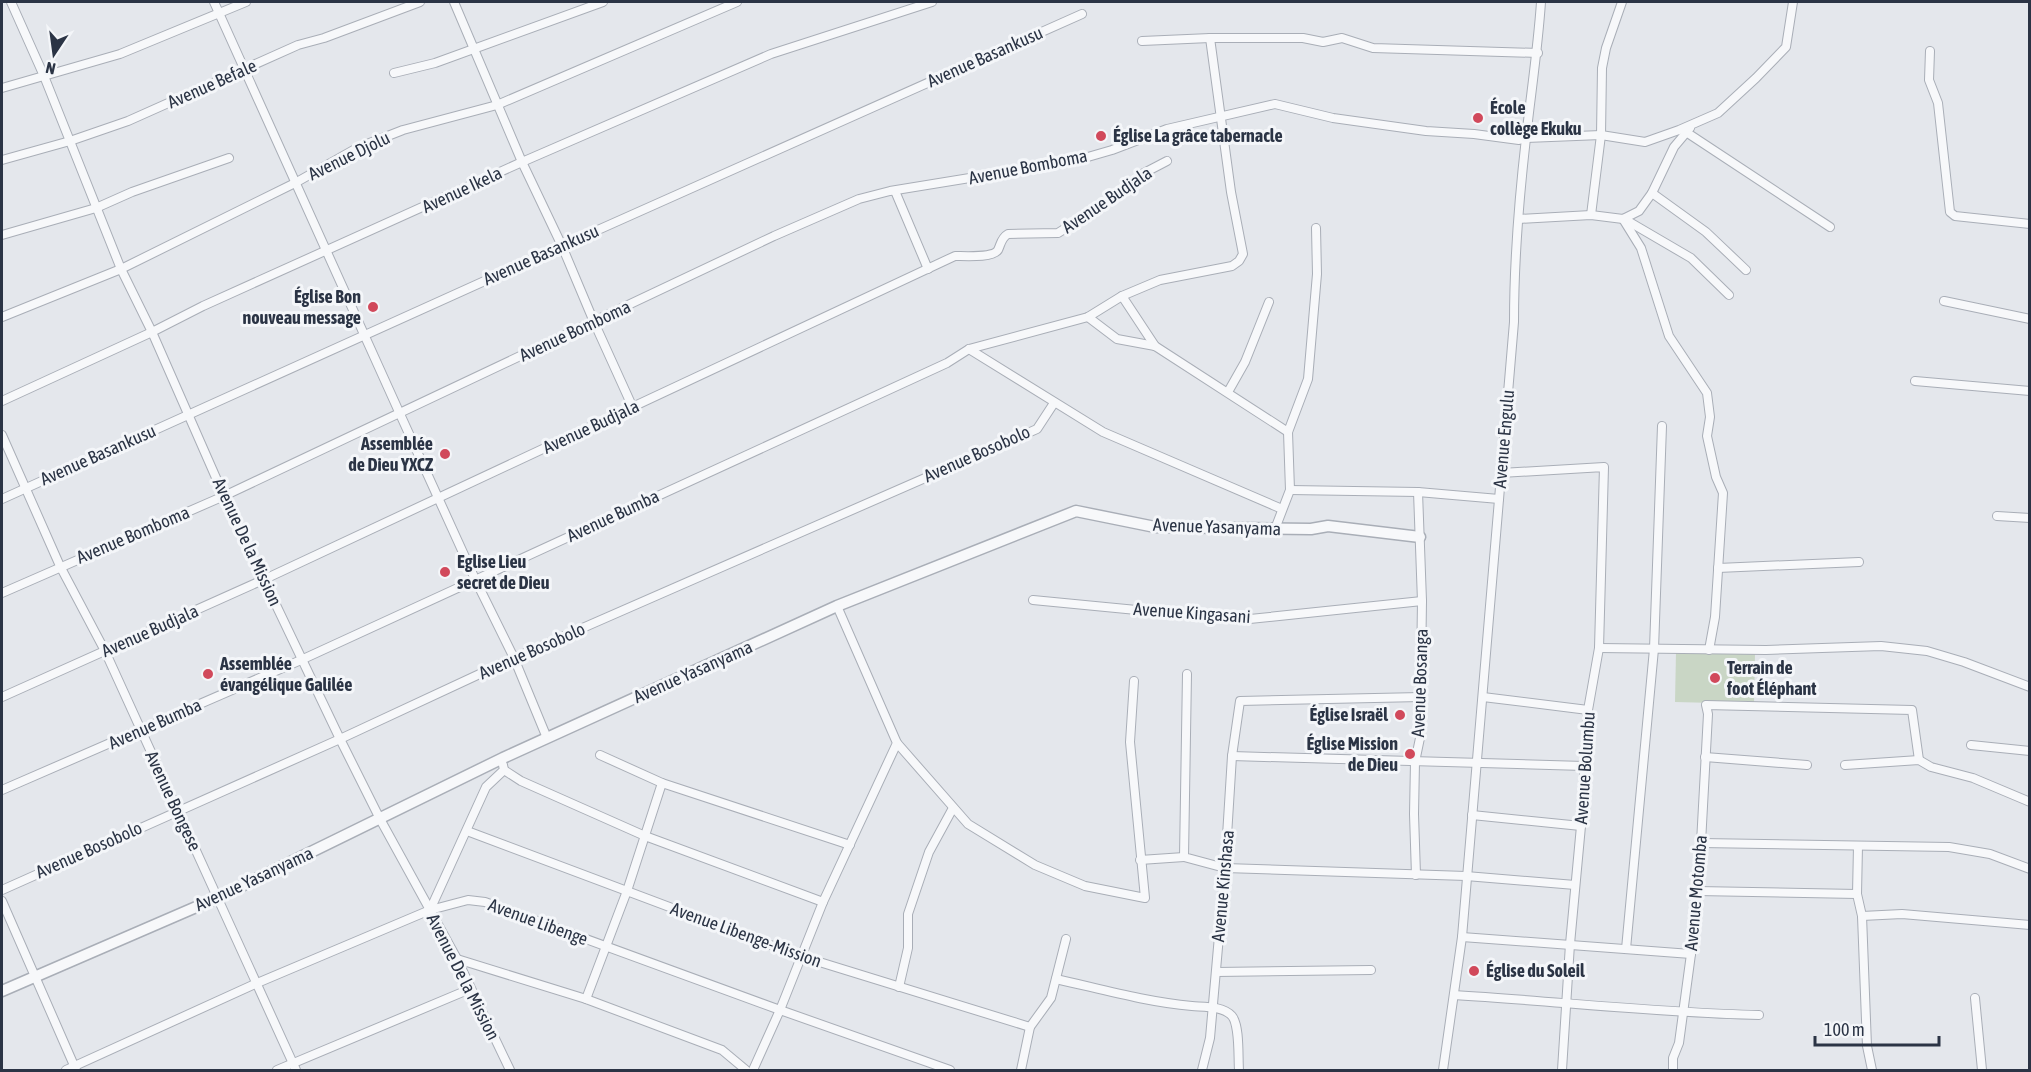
<svg xmlns="http://www.w3.org/2000/svg" width="2031" height="1072" viewBox="0 0 2031 1072" font-family="'Asap Condensed',sans-serif">
<style>
.garden{fill:#c9d6c5}
.lines{fill:none;stroke-linecap:round;stroke-linejoin:round}
.minor-casing{stroke:#a9aeb7;stroke-width:10}
.tertiary-casing{stroke:#a9aeb7;stroke-width:13}
.minor{stroke:#f7f8fa;stroke-width:8}
.tertiary{stroke:#f7f8fa;stroke-width:10}
.poi-dot{fill:#d1495b;stroke:#f4f6f9;stroke-width:2}
.labels{text-anchor:middle;stroke-width:6;stroke-linejoin:round;paint-order:stroke}
.street-label{font-size:18px;fill:#2b3445;stroke:#f4f6f9}
.poi-label{font-size:18px;font-weight:bold;fill:#2b3445;stroke:#f4f6f9;text-anchor:start}
</style>
<rect width="100%" height="100%" fill="#e4e7ec"/>
<polygon class="garden" points="1676,652 1755,654 1754,704 1675,702"/>
<g class="lines">
<defs>
<g id="minor">
<polyline points="11,2 44,76 121,269 152,332 224,496 340,739 380,819 457,959 510,1070"/>
<polyline points="214,2 400,414 475,579 514,658 547,738"/>
<polyline points="454,2 522,162 562,246 594,322 633,408"/>
<polyline points="1142,41 1210,38 1303,38 1323,42 1342,38 1373,48 1538,53"/>
<polyline points="1930,51 1929,80 1938,103 1950,212 1955,216 2030,224"/>
<polyline points="394,73 435,63 603,2"/>
<polyline points="2,88 120,54 246,2"/>
<polyline points="1686,132 1830,227"/>
<polyline points="2,160 70,141 128,121 298,45 324,38 420,2"/>
<polyline points="895,191 928,269"/>
<polyline points="1652,193 1706,232 1746,270"/>
<polyline points="1591,215 1601,135 1602,68 1606,48 1622,2"/>
<polyline points="1519,219 1591,215 1623,219 1639,211 1652,193 1674,147 1690,128"/>
<polyline points="1623,219 1641,248 1669,336 1707,393 1710,417 1707,436 1716,477 1723,493 1715,617 1709,650"/>
<polyline points="1626,220 1691,258 1729,295"/>
<polyline points="2,235 96,208 132,192 229,158"/>
<polyline points="1122,296 1155,346"/>
<polyline points="1944,301 2030,319"/>
<polyline points="2,317 121,269 295,183 357,148 403,130 497,105 737,2"/>
<polyline points="1088,317 1117,339 1155,346 1288,432"/>
<polyline points="969,349 1103,432 1282,509"/>
<polyline points="1915,381 2030,391"/>
<polyline points="1228,392 1245,362 1269,302"/>
<polyline points="2,401 152,332 203,306 522,162 771,54 932,2"/>
<polyline points="2,435 60,566 105,651 296,1070"/>
<polyline points="1501,473 1604,467 1599,648 1588,710 1581,826 1570,944 1562,1070"/>
<polyline points="1290,490 1418,492 1499,499"/>
<polyline points="2,499 562,246 1082,14"/>
<polyline points="1997,516 2030,518"/>
<polyline points="1275,529 1290,490 1288,432 1308,379 1317,274 1316,228"/>
<polyline points="1718,568 1859,562"/>
<polyline points="2,593 224,496 774,236 859,199 890,191 1074,161 1112,150 1167,129 1275,104 1333,118 1426,131 1474,134 1519,140 1526,138 1601,135 1645,142 1679,130 1718,113 1756,78 1786,47 1793,2"/>
<polyline points="1033,600 1240,620 1422,601"/>
<polyline points="1599,648 1766,650 1881,646 1927,651 1964,662 2030,687"/>
<polyline points="1187,674 1184,857 1225,868 1466,876 1575,885"/>
<path d="M 2,697 L 265,579 L 955,256 C 965,256 993,258 998,250 C 1001,244 1001,238 1008,234 L 1058,233 L 1125,191 L 1144,173 L 1167,161"/>
<polyline points="1483,697 1588,710"/>
<polyline points="897,743 968,824 1035,865 1085,886 1145,898 1130,742 1134,681"/>
<polyline points="1971,745 2030,751"/>
<polyline points="600,755 662,783 850,845"/>
<polyline points="1232,756 1584,766"/>
<polyline points="1705,757 1807,765"/>
<polyline points="1845,765 1919,760 1931,767 1973,778 2030,802"/>
<polyline points="504,770 521,781 645,836 823,902"/>
<polyline points="2,790 301,660 947,363 969,349 1088,317 1122,296 1160,280 1232,266 1239,261 1243,254 1231,192 1210,38"/>
<polyline points="1472,815 1581,826"/>
<polyline points="467,831 800,956 1030,1027"/>
<polyline points="1701,843 1949,847 1990,854 2030,869"/>
<polyline points="1858,846 1857,894 1862,916 1867,1046 1872,1070"/>
<polyline points="1140,860 1184,857"/>
<polyline points="1416,875 1414,814 1415,762 1420,738 1422,601 1418,492"/>
<polyline points="2,890 340,739 514,658 1037,429 1054,403"/>
<polyline points="1697,891 1857,894"/>
<polyline points="2,901 76,1070"/>
<polyline points="430,910 486,787 504,770 503,765"/>
<polyline points="1862,916 1902,914 2030,925"/>
<polyline points="1462,937 1691,954"/>
<polyline points="1626,949 1654,649 1662,426"/>
<polyline points="457,959 586,999 722,1050 746,1070"/>
<polyline points="1216,972 1371,970"/>
<path d="M 1056,979 C 1101,989 1146,1002 1192,1006 C 1205,1007 1223,1006 1232,1016 C 1240,1026 1238,1057 1239,1070"/>
<polyline points="899,987 908,948 908,914 929,852 953,808"/>
<path d="M 1454,995 C 1555,1001 1657,1013 1759,1015"/>
<polyline points="1975,998 1982,1070"/>
<polyline points="586,999 627,891 662,783"/>
<polyline points="66,1070 255,984 430,910 468,900 485,902 780,1010 950,1070"/>
<polyline points="277,1070 470,989"/>
<polyline points="753,1070 780,1010 823,902 897,743 837,606"/>
<polyline points="1021,1070 1030,1027 1051,998 1066,939"/>
<polyline points="1202,1070 1210,1038 1225,868 1232,756 1240,701 1421,697"/>
<path d="M 1443,1070 L 1462,937 L 1514,322 C 1514,261 1519,199 1526,138 C 1531,93 1538,47 1541,2"/>
<polyline points="1673,1070 1673,1058 1679,1043 1691,954 1701,843 1708,714 1706,705 1912,710 1919,760"/>
</g>
<polyline id="tertiary" points="2,991 217,898 503,758 837,606 1076,511 1155,527 1311,529 1328,526 1420,537"/>
</defs>
<use href="#minor" class="minor-casing"/>
<use href="#tertiary" class="tertiary-casing"/>
<use href="#minor" class="minor"/>
<use href="#tertiary" class="tertiary"/>
</g>
<g class="poi-dot">
<circle cx="1478" cy="118" r="6"/>
<circle cx="1101" cy="136" r="6"/>
<circle cx="373" cy="307" r="6"/>
<circle cx="445" cy="454" r="6"/>
<circle cx="445" cy="572" r="6"/>
<circle cx="208" cy="674" r="6"/>
<circle cx="1715" cy="678" r="6"/>
<circle cx="1400" cy="715" r="6"/>
<circle cx="1410" cy="754" r="6"/>
<circle cx="1474" cy="971" r="6"/>
</g>
<g class="labels">
<g class="street-label">
<text transform="translate(985 57) rotate(-24)" y="6">Avenue Basankusu</text>
<text transform="translate(212 84) rotate(-24)" y="6">Avenue Befale</text>
<text transform="translate(349 156) rotate(-26)" y="6">Avenue Djolu</text>
<text transform="translate(1028 167) rotate(-11)" y="6">Avenue Bomboma</text>
<text transform="translate(462 190) rotate(-25)" y="6">Avenue Ikela</text>
<text transform="translate(1107 200) rotate(-34)" y="6">Avenue Budjala</text>
<text transform="translate(541 255) rotate(-24)" y="6">Avenue Basankusu</text>
<text transform="translate(575 331) rotate(-25)" y="6">Avenue Bomboma</text>
<text transform="translate(591 427) rotate(-25)" y="6">Avenue Budjala</text>
<text transform="translate(1504 439) rotate(-85)" y="6">Avenue Engulu</text>
<text transform="translate(977 454) rotate(-24)" y="6">Avenue Bosobolo</text>
<text transform="translate(98 455) rotate(-24)" y="6">Avenue Basankusu</text>
<text transform="translate(613 516) rotate(-25)" y="6">Avenue Bumba</text>
<text transform="translate(1217 527) rotate(2)" y="6">Avenue Yasanyama</text>
<text transform="translate(133 535) rotate(-23)" y="6">Avenue Bomboma</text>
<text transform="translate(247 542) rotate(65)" y="6">Avenue De la Mission</text>
<text transform="translate(1192 613) rotate(4)" y="6">Avenue Kingasani</text>
<text transform="translate(150 631) rotate(-24)" y="6">Avenue Budjala</text>
<text transform="translate(532 651) rotate(-24)" y="6">Avenue Bosobolo</text>
<text transform="translate(693 672) rotate(-24)" y="6">Avenue Yasanyama</text>
<text transform="translate(1420 683) rotate(-88)" y="6">Avenue Bosanga</text>
<text transform="translate(155 724) rotate(-24)" y="6">Avenue Bumba</text>
<text transform="translate(1585 768) rotate(-86)" y="6">Avenue Bolumbu</text>
<text transform="translate(173 801) rotate(65)" y="6">Avenue Bongese</text>
<text transform="translate(89 850) rotate(-24)" y="6">Avenue Bosobolo</text>
<text transform="translate(254 879) rotate(-25)" y="6">Avenue Yasanyama</text>
<text transform="translate(1223 886) rotate(-85)" y="6">Avenue Kinshasa</text>
<text transform="translate(1696 893) rotate(-85)" y="6">Avenue Motomba</text>
<text transform="translate(538 922) rotate(20)" y="6">Avenue Libenge</text>
<text transform="translate(746 935) rotate(20)" y="6">Avenue Libenge-Mission</text>
<text transform="translate(463 977) rotate(63)" y="6">Avenue De la Mission</text>
</g>
<g class="poi-label">
<text x="1490" y="114">École<tspan x="1490" dy="21">collège Ekuku</tspan></text>
<text x="1113" y="142">Église La grâce tabernacle</text>
<text x="361" y="303" text-anchor="end">Église Bon<tspan x="361" dy="21">nouveau message</tspan></text>
<text x="433" y="450" text-anchor="end">Assemblée<tspan x="433" dy="21">de Dieu YXCZ</tspan></text>
<text x="457" y="568">Eglise Lieu<tspan x="457" dy="21">secret de Dieu</tspan></text>
<text x="220" y="670">Assemblée<tspan x="220" dy="21">évangélique Galilée</tspan></text>
<text x="1727" y="674">Terrain de<tspan x="1727" dy="21">foot Éléphant</tspan></text>
<text x="1388" y="721" text-anchor="end">Église Israël</text>
<text x="1398" y="750" text-anchor="end">Église Mission<tspan x="1398" dy="21">de Dieu</tspan></text>
<text x="1486" y="977">Église du Soleil</text>
</g>
</g>
<rect width="2031" height="1072" fill="none" stroke="#2b3445" stroke-width="6"/>
<g transform="translate(54 54) rotate(193)" stroke="#f4f6f9" stroke-width="4.5" paint-order="stroke">
<path d="M0-4.5L10 22L0 15L-10 22Z" fill="#2b3445"/>
<text y="-9" font-size="16" font-weight="bold" text-anchor="middle" fill="#2b3445">N</text>
</g>
<path d="M1815 1036v9h124v-9" fill="none" stroke="#2b3445" stroke-width="3"/>
<text x="1824" y="1036" font-size="18" fill="#2b3445" stroke="#f4f6f9" stroke-width="4.5" paint-order="stroke">100 m</text>
</svg>
